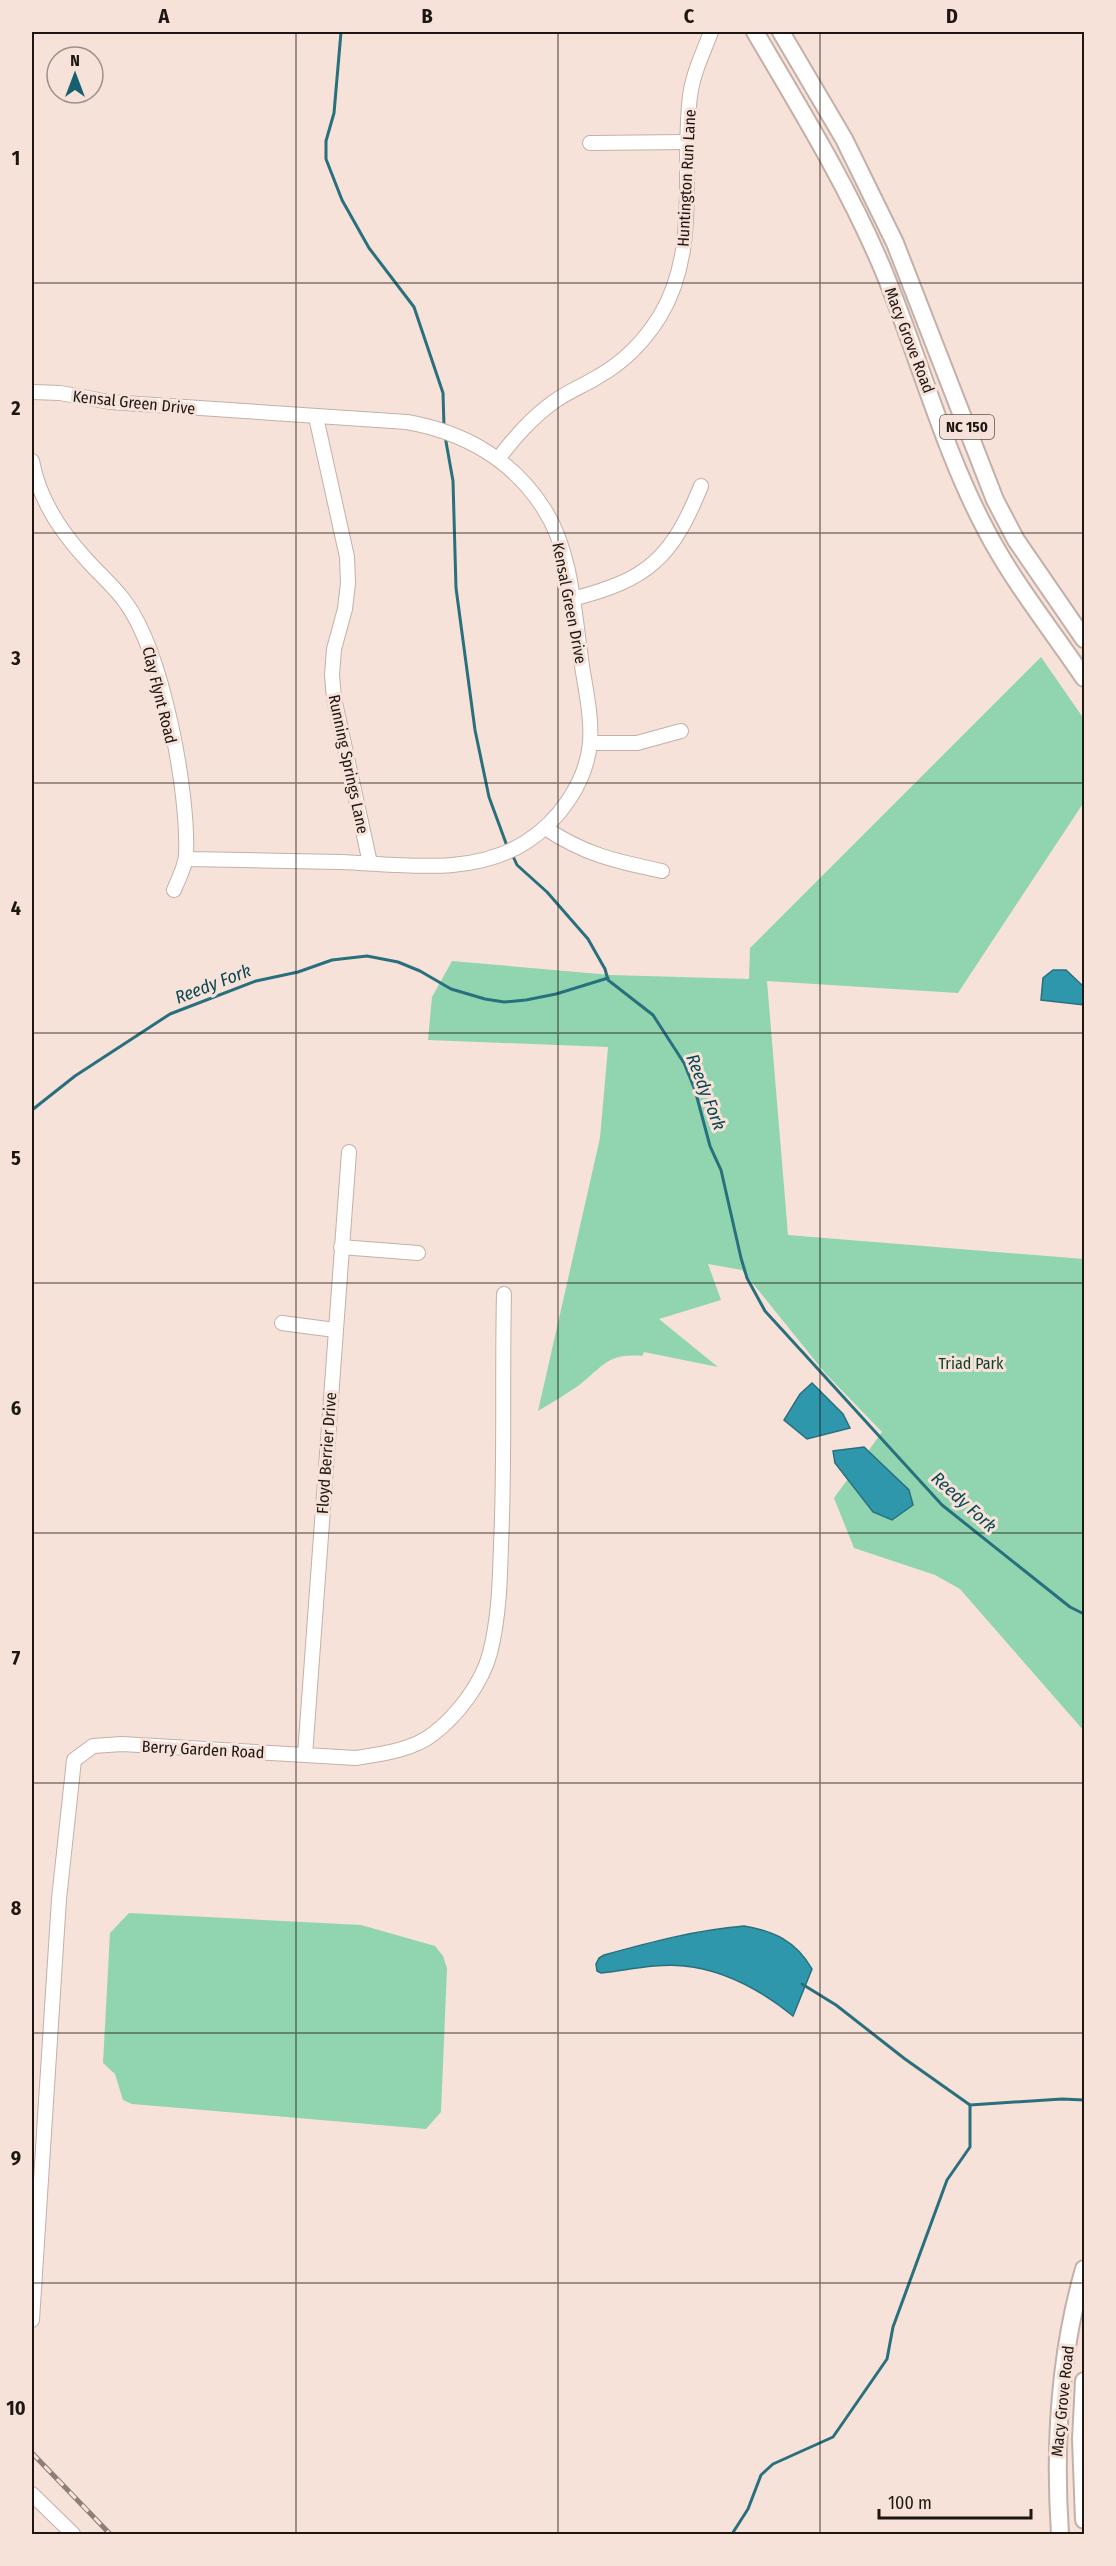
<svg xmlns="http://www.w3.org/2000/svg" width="1116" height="2566" viewBox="0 0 1116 2566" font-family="'Fira Sans Condensed',sans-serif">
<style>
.green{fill:#91d5b0}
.water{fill:#2e97ac;stroke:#29707e;stroke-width:1.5}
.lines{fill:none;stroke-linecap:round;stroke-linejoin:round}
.stream{stroke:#29707e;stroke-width:3}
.minor-casing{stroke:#c4b0a8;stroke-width:16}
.major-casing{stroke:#c4b0a8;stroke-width:20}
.minor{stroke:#fff;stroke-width:14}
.major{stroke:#fff;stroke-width:16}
.rail-casing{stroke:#8d7f78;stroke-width:5}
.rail{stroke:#f6e2d8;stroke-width:3;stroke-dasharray:9;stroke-linecap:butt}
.grid{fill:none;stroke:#1d1612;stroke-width:1.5;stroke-opacity:0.55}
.labels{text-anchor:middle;stroke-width:6;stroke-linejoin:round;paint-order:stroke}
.shield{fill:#f6e2d8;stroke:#5e534d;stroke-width:1.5}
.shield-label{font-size:15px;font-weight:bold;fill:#1d1612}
.street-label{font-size:16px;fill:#1d1612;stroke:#f6e2d8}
.park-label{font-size:16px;fill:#113d29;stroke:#f6e2d8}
.water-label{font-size:18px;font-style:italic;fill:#094752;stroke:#f6e2d8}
.neatline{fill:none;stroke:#1d1612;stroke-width:2}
.grid-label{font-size:20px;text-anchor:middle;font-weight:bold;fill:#1d1612}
</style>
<rect width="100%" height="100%" fill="#f6e2d8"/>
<g class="green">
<path d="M 1041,657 L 1084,719 L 1084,802 L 958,993 L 767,981 L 788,1235 L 1084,1259 L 1084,1731 L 960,1589 L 935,1575 L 854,1548 L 834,1498 L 882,1432 L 825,1373 L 742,1270 L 708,1264 L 721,1300 L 659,1319 L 718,1367 L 644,1352 L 642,1356 C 607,1353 603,1367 578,1386 C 565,1395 551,1403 538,1411 L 600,1138 L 608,1047 L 428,1040 L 432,997 L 452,961 L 611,975 L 749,979 L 750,948 Z"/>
<polygon points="129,1913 361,1925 435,1946 443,1956 447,1968 441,2112 426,2129 132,2104 123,2100 115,2074 103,2063 110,1933"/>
</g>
<g class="water">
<polygon points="1053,970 1066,970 1084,987 1084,1005 1041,1000 1043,978"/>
<polygon points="812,1383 843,1414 850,1428 807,1439 784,1420 800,1394"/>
<polygon points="864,1447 909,1490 913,1505 892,1520 873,1512 835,1463 833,1451"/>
<path d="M 744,1926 C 774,1931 796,1941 812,1969 L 793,2016 C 762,1991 725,1970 684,1966 C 657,1963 628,1970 601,1973 L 597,1971 L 596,1964 L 599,1958 L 604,1955 C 651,1942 696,1930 744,1926 Z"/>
</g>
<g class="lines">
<g class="stream">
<polyline points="341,32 334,113 326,141 326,159 342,200 369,248 414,307 443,393 444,427"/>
<polyline points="445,436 453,481 456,588 475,730 489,797 507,846"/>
<polyline points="512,854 517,865 547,892 588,939 605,969 608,980 653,1015 684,1063 695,1090 710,1146 721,1170 741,1258 747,1278 765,1311 942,1505 1070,1607 1084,1614"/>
<polyline points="32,1110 75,1076 170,1014 256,981 298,972 332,960 367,956 398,962 420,971 451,989 485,999 504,1002 526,1000 556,994 608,978"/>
<polyline points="802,1984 836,2005 905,2059 970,2105 1062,2099 1084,2100"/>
<polyline points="732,2534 748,2509 761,2475 773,2464 833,2437 887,2359 893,2327 947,2180 970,2147 970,2105"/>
</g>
<defs>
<g id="minor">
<polyline points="590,143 687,142"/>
<path d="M 32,392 L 60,393 L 110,402 L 407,422 C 464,432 513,460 544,509 C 573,554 574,615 582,666 C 586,691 592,718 590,743 C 586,783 559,821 526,842 C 472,877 400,864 340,862 C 289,861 237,860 186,859"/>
<polyline points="316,417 347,557 348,583 345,609 334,649 332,675 334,698 370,863"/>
<path d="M 498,459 C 515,437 532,417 555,401 C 569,391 585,385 599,376 C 624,362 645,340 660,316 C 700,250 681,169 690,96 C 693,73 703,53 711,32"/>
<path d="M 32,461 C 39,499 60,531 86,559 C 99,574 114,586 126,603 C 163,654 189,792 186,856 C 185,867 178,880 174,890"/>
<path d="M 572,599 C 648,580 672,558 701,486"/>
<polyline points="590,743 637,743 681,731"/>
<path d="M 545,828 C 586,855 615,861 662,871"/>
<polyline points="341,1247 418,1253"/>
<polyline points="282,1323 335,1330"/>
<polyline points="305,1755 349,1152"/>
<path d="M 32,2320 L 59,1899 L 74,1760 L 93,1746 L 122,1744 L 356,1758 C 381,1754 413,1750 433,1734 C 458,1715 482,1683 490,1653 C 499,1618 500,1580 501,1544 C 505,1461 502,1378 504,1294"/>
<polyline points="32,2494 73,2534"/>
</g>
<g id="major">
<path d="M 755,32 C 801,110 849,188 884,272 C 919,357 943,449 986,530 C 1013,582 1051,629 1084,678"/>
<polyline points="781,32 844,139 895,243 995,500 1016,540 1084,639"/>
<polyline points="1084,2381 1081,2439 1084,2520"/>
<path d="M 1060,2534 C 1054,2445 1059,2356 1084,2269"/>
</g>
</defs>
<use href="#minor" class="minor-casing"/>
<use href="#major" class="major-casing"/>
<use href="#minor" class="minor"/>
<use href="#major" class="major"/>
<defs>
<polyline id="rail" points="32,2453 110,2534"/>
</defs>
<use href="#rail" class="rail-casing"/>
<use href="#rail" class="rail"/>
</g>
<path class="grid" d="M 296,32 L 296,2534M 558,32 L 558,2534M 820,32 L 820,2534M 32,283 L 1084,283M 32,533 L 1084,533M 32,783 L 1084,783M 32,1033 L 1084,1033M 32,1283 L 1084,1283M 32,1533 L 1084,1533M 32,1783 L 1084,1783M 32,2033 L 1084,2033M 32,2283 L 1084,2283"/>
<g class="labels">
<rect class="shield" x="940" y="415" width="54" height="24" rx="4.5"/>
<g class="shield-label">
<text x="967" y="432">NC 150</text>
</g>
<g class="street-label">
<text transform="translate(686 178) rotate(-87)" y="6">Huntington Run Lane</text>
<text transform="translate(910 340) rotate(69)" y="6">Macy Grove Road</text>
<text transform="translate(134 402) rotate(6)" y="6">Kensal Green Drive</text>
<text transform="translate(570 603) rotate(79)" y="6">Kensal Green Drive</text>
<text transform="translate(160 695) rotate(76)" y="6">Clay Flynt Road</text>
<text transform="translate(349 764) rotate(78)" y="6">Running Springs Lane</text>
<text transform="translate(326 1453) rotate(-86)" y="6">Floyd Berrier Drive</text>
<text transform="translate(203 1749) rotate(3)" y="6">Berry Garden Road</text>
<text transform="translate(1062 2401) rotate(-84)" y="6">Macy Grove Road</text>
</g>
<g class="park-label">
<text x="971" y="1369">Triad Park</text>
</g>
<g class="water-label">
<text transform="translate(213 984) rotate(-21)" y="6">Reedy Fork</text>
<text transform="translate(706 1092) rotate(69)" y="6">Reedy Fork</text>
<text transform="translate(964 1502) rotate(42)" y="6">Reedy Fork</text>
</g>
</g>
<rect width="1116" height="2566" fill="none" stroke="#f6e2d8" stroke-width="66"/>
<g transform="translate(75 75)"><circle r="28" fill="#f6e2d8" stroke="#9f9089" stroke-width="1.5"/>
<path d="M0-4.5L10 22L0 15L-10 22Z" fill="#17616f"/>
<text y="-9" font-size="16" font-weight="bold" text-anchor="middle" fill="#1d1612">N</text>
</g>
<path d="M879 2509v9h152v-9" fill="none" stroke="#1d1612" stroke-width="3"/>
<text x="888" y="2509" font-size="18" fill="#1d1612" stroke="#f6e2d8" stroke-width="4.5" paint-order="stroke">100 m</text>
<rect x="33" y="33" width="1050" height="2500" class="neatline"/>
<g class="grid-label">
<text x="164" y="23">A</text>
<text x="427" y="23">B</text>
<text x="689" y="23">C</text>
<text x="952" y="23">D</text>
<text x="16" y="165">1</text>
<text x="16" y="415">2</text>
<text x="16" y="665">3</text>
<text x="16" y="915">4</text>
<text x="16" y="1165">5</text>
<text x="16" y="1415">6</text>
<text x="16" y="1665">7</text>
<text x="16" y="1915">8</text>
<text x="16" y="2165">9</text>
<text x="16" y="2415">10</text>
</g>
</svg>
